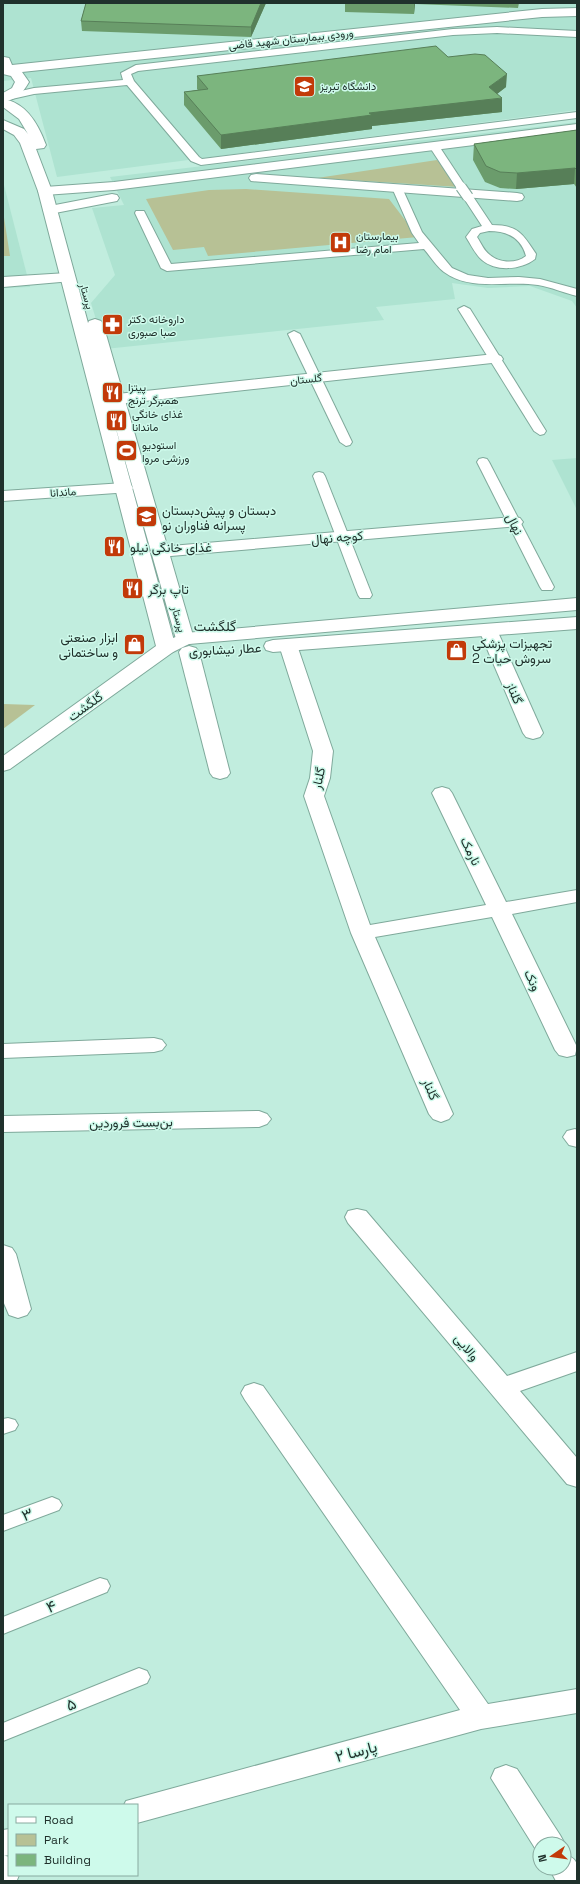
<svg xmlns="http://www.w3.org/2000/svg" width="580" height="1884" viewBox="0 0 580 1884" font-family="'Space Grotesk',Vazirmatn,sans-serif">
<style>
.built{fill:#aee3d1}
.green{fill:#b7c195}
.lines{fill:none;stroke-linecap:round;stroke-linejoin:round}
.service-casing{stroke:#7fa99b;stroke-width:2}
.minor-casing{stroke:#7fa99b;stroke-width:2}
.secondary-casing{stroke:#7fa99b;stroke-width:2}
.primary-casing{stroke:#7fa99b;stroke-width:2}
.service{fill:#fff;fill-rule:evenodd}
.minor{fill:#fff;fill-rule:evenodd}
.secondary{fill:#fff;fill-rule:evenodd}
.primary{fill:#fff;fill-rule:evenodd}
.service-bridge-casing{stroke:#7fa99b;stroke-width:12;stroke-linecap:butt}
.service-bridge{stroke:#fff;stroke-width:10}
.wall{fill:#6b9c6c}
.shaded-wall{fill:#577f58}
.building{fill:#7cb57e;stroke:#577f58}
.labels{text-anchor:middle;stroke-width:3;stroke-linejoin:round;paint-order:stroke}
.far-street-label{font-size:11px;fill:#20312c;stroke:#cefaeb}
.far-poi-label{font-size:11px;fill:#20312c;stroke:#cefaeb;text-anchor:start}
.poi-label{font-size:13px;fill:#20312c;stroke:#cefaeb;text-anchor:start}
.street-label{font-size:13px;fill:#20312c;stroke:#cefaeb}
.neighbourhood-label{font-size:14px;fill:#20312c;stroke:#cefaeb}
.near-street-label{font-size:16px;fill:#20312c;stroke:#cefaeb}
</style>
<rect width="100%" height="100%" fill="#c1edde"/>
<g class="built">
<polygon points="3,3 577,3 577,110 57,177 31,78 3,81"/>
<polygon points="577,122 577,308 572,301 530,286 488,288 452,283 455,299 376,307 384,320 105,349 91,303 115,275 92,208 124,205 110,177"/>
<polygon points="3,181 30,287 3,288"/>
<polygon points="577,458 577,510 552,460"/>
</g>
<g class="green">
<polygon points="437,160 459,187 317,178"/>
<polygon points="246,189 389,199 418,237 208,256 204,247 173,250 146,199 209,190"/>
<polygon points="3,211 10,256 3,256"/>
<polygon points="3,704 35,705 3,729"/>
</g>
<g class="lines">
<defs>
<g id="service">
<polygon points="497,27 577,31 577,37 497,33 453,35 138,71 131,74 134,81 199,157 202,159 577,112 577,118 201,165 191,161 127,85 34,94 3,101 3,95 34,88 123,80 121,73 136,65 453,29"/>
<polygon points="434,143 439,146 466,187 465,189 461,190 456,187 429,146"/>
<path d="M 398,187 L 403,190 L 422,232 L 452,268 L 468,275 L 488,278 L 519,277 L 540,279 L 577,289 L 577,296 C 564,293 551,287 538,285 C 508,280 471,292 444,272 C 437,267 430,256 424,249 L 167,271 L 161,268 L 135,213 L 136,211 L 144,211 L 171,264 L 419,243 L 412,233 L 393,190 Z"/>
<path d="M 468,194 L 472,195 L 492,225 C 518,225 523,234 536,254 L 535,259 C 521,270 496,272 482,260 C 475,254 471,245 466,237 L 472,229 L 482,226 L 463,197 ZM 489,231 C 506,231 521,237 526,256 C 516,264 499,263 490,255 C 484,251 481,243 477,237 L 480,233 Z"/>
<polygon points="464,306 470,309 546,431 544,434 540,435 534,431 458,309"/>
<polygon points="294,331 300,334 352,442 350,445 346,446 340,442 288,334"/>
<polygon points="483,458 487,459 489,462 554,587 552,590 542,590 540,587 477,462 479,459"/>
<polygon points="319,472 323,473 325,476 372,595 370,598 360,598 358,595 313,476 315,473"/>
<polygon points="8,1418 15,1420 18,1425 15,1430 3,1434 3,1419"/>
<polygon points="52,1497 59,1500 62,1505 59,1510 3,1531 3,1515"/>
<polygon points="100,1578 107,1580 110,1586 107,1592 3,1634 3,1617"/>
<polygon points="139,1668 147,1671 150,1677 147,1683 3,1741 3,1723"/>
<polygon points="3,1855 9,1857 9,1875 19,1875 17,1880 3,1881"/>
</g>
<g id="minor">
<path d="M 577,8 L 577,16 L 542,17 L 22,72 L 29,82 C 22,94 17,99 3,102 L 3,93 L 12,88 L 15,82 L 11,76 L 3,74 L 4,57 L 9,58 L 12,65 L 542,9 Z"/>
<polygon points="577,124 577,132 114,190 45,195 40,194 38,191 40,188 45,187 114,182"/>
<polygon points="256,174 517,193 522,194 524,197 522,200 517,201 251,181 249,178 251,175"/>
<polygon points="112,194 117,195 119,198 117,201 50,214 45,213 43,210 45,207 50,206"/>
<polygon points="67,273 72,275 75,278 72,281 3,287 3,277"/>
<polygon points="495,354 501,356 503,359 501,362 117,404 111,402 109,399 111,396 117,394"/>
<polygon points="124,483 130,484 133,488 130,492 3,501 3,491"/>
<polygon points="514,517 520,518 523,522 520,526 159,557 153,556 150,552 153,548 159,547"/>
<polygon points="488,624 495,626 497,630 543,733 540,737 533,739 526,737 523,733 479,630 481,626"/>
<polygon points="288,639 295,641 297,645 333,751 330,778 324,796 370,925 486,905 432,793 435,789 442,787 449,789 452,793 506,902 577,890 577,902 512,914 577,1047 575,1055 567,1057 559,1055 555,1050 492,917 375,937 453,1114 449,1119 441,1122 433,1119 429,1114 351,933 304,796 310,778 313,751 279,645 281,641"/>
<polygon points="189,646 196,648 199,652 230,773 227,777 220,779 213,777 210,773 179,652 182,648"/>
<polygon points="154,1038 162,1040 166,1045 162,1050 154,1052 3,1058 3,1044"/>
<polygon points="259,1111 267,1114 271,1119 267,1124 259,1127 3,1132 3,1116"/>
<polygon points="575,1129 577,1130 577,1147 569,1145 563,1137 567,1131"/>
<polygon points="357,1209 366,1211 507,1376 577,1352 577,1371 520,1391 577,1458 577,1487 567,1484 348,1223 345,1217 348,1211"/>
<polygon points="3,1245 12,1248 16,1254 31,1309 27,1315 18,1318 9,1315 3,1301"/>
<polygon points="254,1383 263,1386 488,1704 577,1689 577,1713 481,1729 137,1823 137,1805 124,1805 126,1801 460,1710 245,1400 241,1393 245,1386"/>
<polygon points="506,1765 517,1769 560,1835 565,1844 564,1845 540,1844 540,1854 538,1853 491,1778 495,1769"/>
<polygon points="9,1829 9,1855 3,1856 3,1830"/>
<path d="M 564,1854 C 580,1860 577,1864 577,1881 L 556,1881 L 549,1868 L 564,1868 Z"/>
</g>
<g id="secondary">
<polygon points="577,598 577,610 189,644 173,652 166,654 159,652 156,648 159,644 185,633"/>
<polygon points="577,617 577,629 273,652 266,650 264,646 266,642 273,640"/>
</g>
<path id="primary" d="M 7,100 C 28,105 39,126 46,145 L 44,148 L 36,149 L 52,191 L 88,323 L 89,321 L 95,319 L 101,321 L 103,324 L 194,639 L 192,643 L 185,645 L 178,643 L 176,639 L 111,411 L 176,648 L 173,652 L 10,769 L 3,771 L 3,756 L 156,646 L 38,191 L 20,143 L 14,135 L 3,129 L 3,120 L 24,129 L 28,134 L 19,119 L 3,107 L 3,101 Z"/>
</defs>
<use href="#service" class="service-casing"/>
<use href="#minor" class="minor-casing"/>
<use href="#secondary" class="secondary-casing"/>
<use href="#primary" class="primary-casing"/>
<use href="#service" class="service"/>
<use href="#minor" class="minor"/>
<use href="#secondary" class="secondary"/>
<use href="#primary" class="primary"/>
<defs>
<polyline id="service-bridge" points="461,187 468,197"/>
</defs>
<use href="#service-bridge" class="service-bridge-casing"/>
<use href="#service-bridge" class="service-bridge"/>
</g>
<g class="wall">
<polygon points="86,3 266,3 251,37 82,31 81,21"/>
<polygon points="345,3 519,3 518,8 415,4 414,14 345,12"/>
<polygon points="448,57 506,87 497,94 502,112 372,126 372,129 221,149 184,105 184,92 198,90 197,89 197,76"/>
<polygon points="577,130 577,188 574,184 516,189 500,188 485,182 473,160 474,144"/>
</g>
<g class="shaded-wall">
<polygon points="261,3 266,3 251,37 251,27"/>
<polygon points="414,3 415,3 414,14"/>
<polygon points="507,74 506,87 489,100 502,98 502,112 372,126 372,129 221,149 221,135 369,113 489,87"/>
<polygon points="575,168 574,184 516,189 517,173"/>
</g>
<g class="building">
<polygon points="86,3 261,3 251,27 81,21"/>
<polygon points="436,46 448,57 475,54 485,55 507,74 489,87 502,98 369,113 372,115 221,135 184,92 208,89 197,76"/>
<polygon points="577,130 577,170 575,168 517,173 500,172 486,166 474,144"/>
</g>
<defs>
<symbol id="university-square" viewBox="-11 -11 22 22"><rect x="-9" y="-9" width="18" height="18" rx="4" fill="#c23a09" stroke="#cefaeb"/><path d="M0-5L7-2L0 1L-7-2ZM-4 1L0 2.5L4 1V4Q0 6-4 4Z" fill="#fff"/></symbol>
<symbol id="hospital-square" viewBox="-11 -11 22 22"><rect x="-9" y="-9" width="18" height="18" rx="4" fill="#c23a09" stroke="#cefaeb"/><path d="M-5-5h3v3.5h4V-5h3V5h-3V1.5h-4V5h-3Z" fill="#fff"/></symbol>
<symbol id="pharmacy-square" viewBox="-11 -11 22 22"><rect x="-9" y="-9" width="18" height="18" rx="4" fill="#c23a09" stroke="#cefaeb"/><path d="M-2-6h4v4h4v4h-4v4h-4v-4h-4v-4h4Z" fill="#fff"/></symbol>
<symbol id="restaurant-square" viewBox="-11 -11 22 22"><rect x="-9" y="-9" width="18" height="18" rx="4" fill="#c23a09" stroke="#cefaeb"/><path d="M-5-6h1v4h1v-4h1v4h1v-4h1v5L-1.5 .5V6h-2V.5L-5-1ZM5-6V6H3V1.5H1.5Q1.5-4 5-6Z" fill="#fff"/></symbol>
<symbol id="stadium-square" viewBox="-11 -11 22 22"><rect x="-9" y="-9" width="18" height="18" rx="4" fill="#c23a09" stroke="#cefaeb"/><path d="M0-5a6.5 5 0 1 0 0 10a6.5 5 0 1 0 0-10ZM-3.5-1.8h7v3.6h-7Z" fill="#fff"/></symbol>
<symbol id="school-square" viewBox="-11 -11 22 22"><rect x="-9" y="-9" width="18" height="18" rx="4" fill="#c23a09" stroke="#cefaeb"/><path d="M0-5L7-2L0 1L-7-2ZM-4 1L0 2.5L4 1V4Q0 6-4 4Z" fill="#fff"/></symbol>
<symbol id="shop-square" viewBox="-11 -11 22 22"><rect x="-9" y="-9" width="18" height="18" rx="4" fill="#c23a09" stroke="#cefaeb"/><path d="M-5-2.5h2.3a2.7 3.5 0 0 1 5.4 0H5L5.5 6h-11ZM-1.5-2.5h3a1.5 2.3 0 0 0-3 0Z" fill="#fff"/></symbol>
</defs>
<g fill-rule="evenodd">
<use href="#university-square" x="292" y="74" width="25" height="25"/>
<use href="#hospital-square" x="328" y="230" width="25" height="25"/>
<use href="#pharmacy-square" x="100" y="312" width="25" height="25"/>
<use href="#restaurant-square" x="100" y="380" width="25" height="25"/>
<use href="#restaurant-square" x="104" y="408" width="25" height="25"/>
<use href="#stadium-square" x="114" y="438" width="25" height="25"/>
<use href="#school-square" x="134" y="504" width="25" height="25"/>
<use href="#restaurant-square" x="102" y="534" width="25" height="25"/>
<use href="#restaurant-square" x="120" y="576" width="25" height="25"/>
<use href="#shop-square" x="122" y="632" width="25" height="25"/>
<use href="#shop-square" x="444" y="638" width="25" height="25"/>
</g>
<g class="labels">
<g class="far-street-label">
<text transform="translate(291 39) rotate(-6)" y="4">ورودی بیمارستان شهید قاضی</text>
<text transform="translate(87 296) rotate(74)" y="4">پرستار</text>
<text transform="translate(306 379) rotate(-6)" y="4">گلستان</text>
<text transform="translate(63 492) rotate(-4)" y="4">ماندانا</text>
<text transform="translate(179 619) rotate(74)" y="4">پرستار</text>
</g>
<g class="far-poi-label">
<text x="320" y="90">دانشگاه تبریز</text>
<text x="356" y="240">بیمارستان<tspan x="356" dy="13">امام رضا</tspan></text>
<text x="128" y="323">داروخانه دکتر<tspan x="128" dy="13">صبا صبوری</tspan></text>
<text x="128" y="391">پیتزا<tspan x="128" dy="13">همبرگر ترنج</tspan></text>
<text x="132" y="418">غذای خانگی<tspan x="132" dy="13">ماندانا</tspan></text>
<text x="142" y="449">استودیو<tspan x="142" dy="13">ورزشی مروا</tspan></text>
</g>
<g class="poi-label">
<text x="162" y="515">دبستان و پیش‌دبستان<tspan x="162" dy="15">پسرانه فناوران نو</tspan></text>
<text x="130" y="552">غذای خانگی نیلو</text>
<text x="148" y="594">تاپ برگر</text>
<text x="118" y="642" text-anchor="end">ابزار صنعتی<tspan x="118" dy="15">و ساختمانی</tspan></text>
<text x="472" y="648">تجهیزات پزشکی<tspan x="472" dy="15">سروش حیات 2</tspan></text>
</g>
<g class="street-label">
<text transform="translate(515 524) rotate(63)" y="5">نهال</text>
<text transform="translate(337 537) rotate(-5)" y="5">کوچه نهال</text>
<text transform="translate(225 649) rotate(-3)" y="5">عطار نیشابوری</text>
<text transform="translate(515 693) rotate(67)" y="5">گلناز</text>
<text transform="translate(85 706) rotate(-36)" y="5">گلگشت</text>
<text transform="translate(318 778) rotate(-77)" y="5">گلنار</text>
<text transform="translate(471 851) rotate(64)" y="5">نارمک</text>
<text transform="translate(533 980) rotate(64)" y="5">ونک</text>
<text transform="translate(431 1089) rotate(66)" y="5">گلنار</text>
<text transform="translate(131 1122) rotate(-1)" y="5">بن‌بست فروردین</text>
<text transform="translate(467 1347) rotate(50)" y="5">والایی</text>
</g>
<g class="neighbourhood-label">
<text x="215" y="631">گلگشت</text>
</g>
<g class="near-street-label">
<text transform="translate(27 1514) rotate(-21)" y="6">۳</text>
<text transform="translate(51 1606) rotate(-22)" y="6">۴</text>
<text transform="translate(71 1704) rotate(-22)" y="6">۵</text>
<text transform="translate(356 1751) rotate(-15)" y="6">پارسا ۲</text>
</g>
</g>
<rect width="580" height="1884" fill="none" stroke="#20312c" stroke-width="8"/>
<rect x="8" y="1804" width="130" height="72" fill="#cefaeb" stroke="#88aa9f"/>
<rect x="16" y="1817" width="20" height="6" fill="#ffffff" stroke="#88aa9f"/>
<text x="44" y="1824" font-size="12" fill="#20312c">Road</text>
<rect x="16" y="1834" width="20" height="12" fill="#b7c195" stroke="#88aa9f"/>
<text x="44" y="1844" font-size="12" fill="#20312c">Park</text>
<rect x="16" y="1854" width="20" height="12" fill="#7cb57e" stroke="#88aa9f"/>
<text x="44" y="1864" font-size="12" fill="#20312c">Building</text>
<g transform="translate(552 1856) rotate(257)"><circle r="19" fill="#cefaeb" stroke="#88aa9f"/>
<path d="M0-3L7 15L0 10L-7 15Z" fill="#c23a09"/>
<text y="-6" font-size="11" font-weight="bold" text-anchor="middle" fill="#20312c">N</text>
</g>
</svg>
